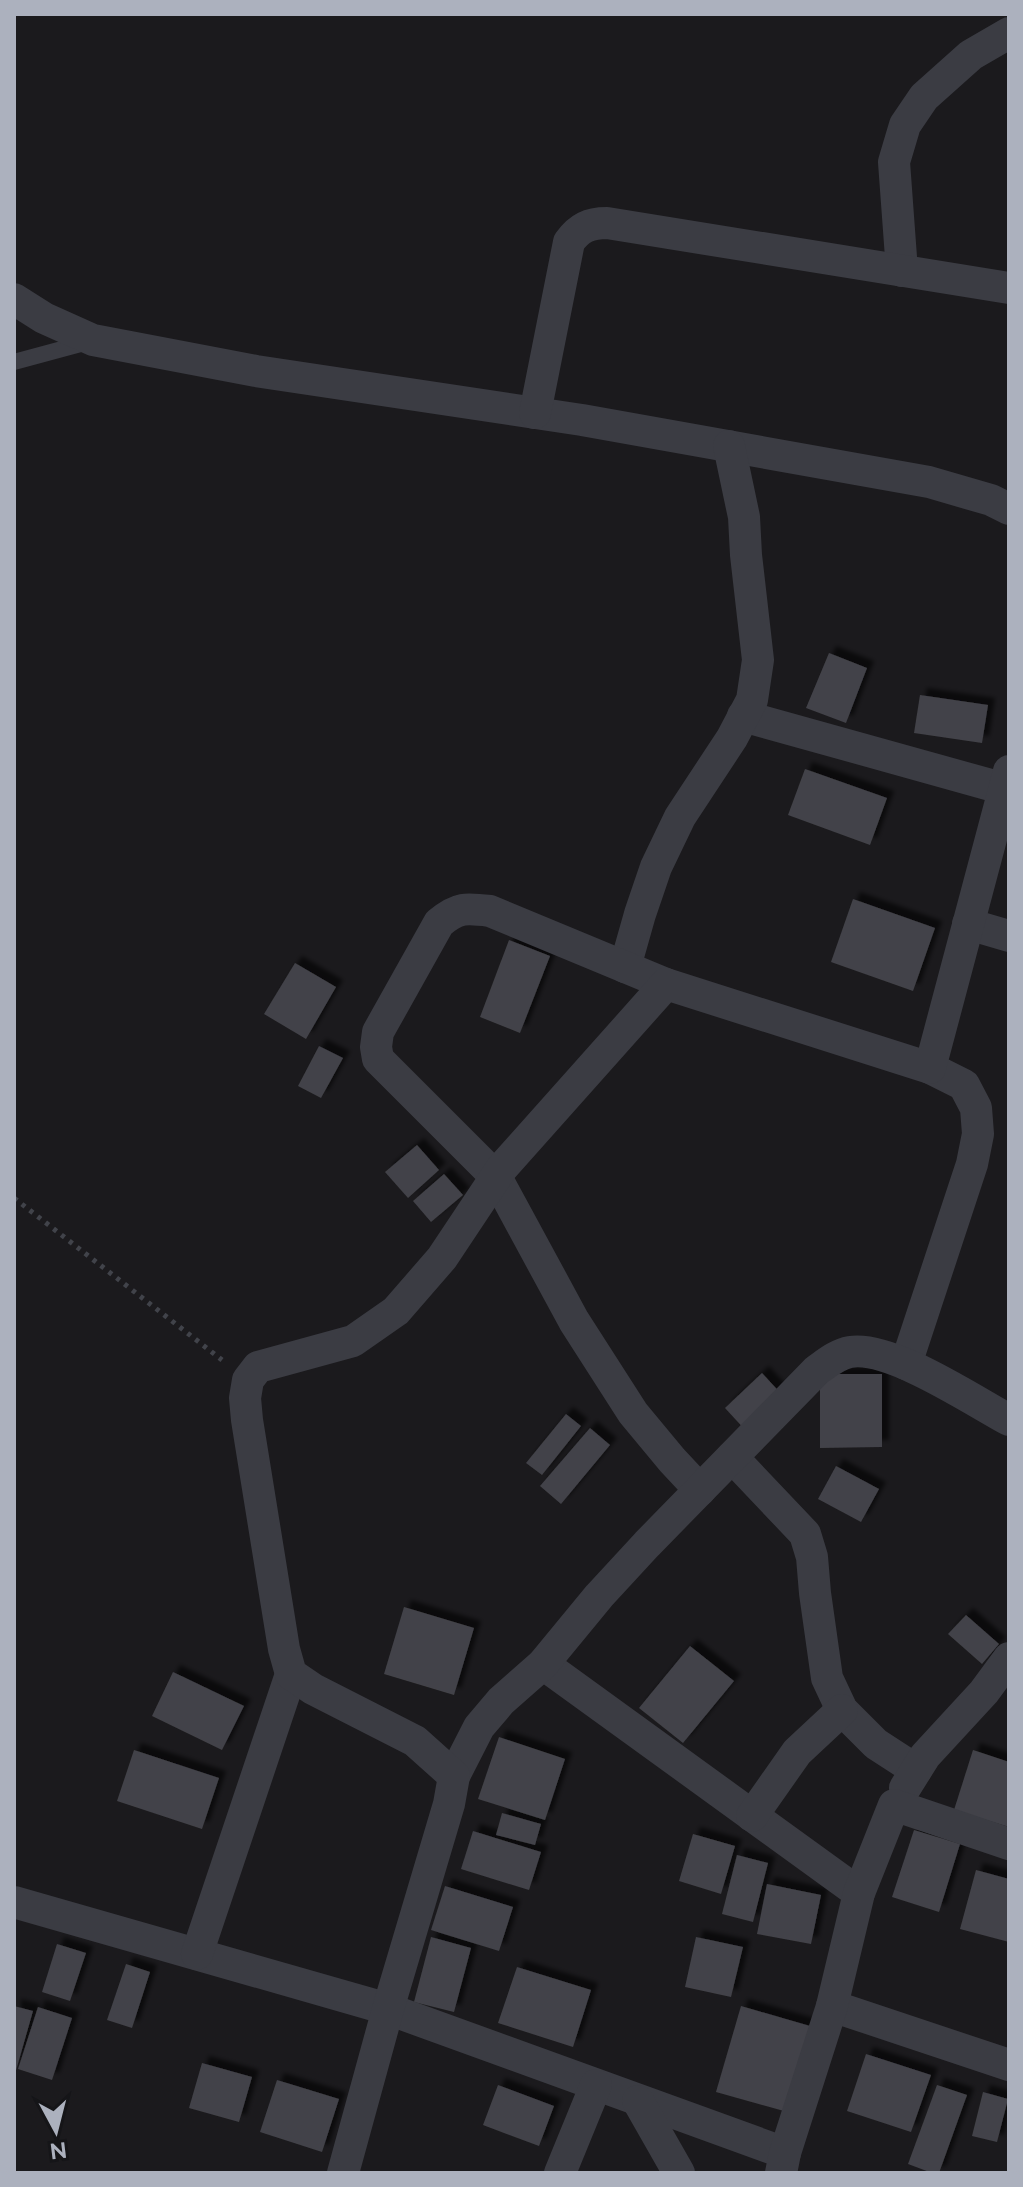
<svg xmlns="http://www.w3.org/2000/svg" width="1023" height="2187" viewBox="0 0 1023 2187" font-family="Raleway,sans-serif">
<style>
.building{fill:#424248;filter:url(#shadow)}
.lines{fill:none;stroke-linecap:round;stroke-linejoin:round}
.path{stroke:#41434a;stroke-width:5;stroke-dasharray:4 6;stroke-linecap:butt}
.lane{stroke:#3b3c43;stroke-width:16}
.street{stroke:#3b3c43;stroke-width:32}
</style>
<defs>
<filter id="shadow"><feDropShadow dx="7" dy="-7" stdDeviation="2" flood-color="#0009"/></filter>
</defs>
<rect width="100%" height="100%" fill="#1b1a1d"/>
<g class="building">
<polygon points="829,653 867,668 846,723 806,708"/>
<polygon points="920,695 988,705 982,743 914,733"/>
<polygon points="805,769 887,798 870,845 788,815"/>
<polygon points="853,899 935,928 913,991 831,962"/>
<polygon points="509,940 550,956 520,1033 480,1017"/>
<polygon points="295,963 336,987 306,1039 264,1014"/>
<polygon points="319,1046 343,1058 321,1098 298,1086"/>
<polygon points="417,1145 439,1170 408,1198 385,1172"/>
<polygon points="444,1174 463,1195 431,1222 413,1201"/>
<polygon points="762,1373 785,1398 748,1433 725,1408"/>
<polygon points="820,1374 882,1374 882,1447 820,1448"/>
<polygon points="566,1414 581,1426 542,1475 526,1463"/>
<polygon points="590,1428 610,1445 561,1504 540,1486"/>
<polygon points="836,1466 879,1489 861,1522 818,1499"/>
<polygon points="404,1607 474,1628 454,1695 384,1674"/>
<polygon points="966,1615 999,1644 982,1664 948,1634"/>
<polygon points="690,1646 734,1681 683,1743 639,1708"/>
<polygon points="173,1672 244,1706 222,1750 152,1716"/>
<polygon points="499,1737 565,1759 545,1820 478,1799"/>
<polygon points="134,1750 219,1778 202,1829 117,1801"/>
<polygon points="973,1750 1009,1762 1009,1827 954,1810"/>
<polygon points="502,1813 541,1824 535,1845 496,1835"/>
<polygon points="914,1830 960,1844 939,1912 892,1897"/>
<polygon points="473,1831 541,1852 529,1890 461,1869"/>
<polygon points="693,1834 735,1846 721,1894 679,1881"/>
<polygon points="737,1855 768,1863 753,1922 722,1914"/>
<polygon points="976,1870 1009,1879 1009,1942 960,1929"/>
<polygon points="767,1884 821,1895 811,1944 757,1934"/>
<polygon points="445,1886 513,1907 499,1951 431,1930"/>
<polygon points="431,1937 471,1948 454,2012 414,2002"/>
<polygon points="696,1937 743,1947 731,1997 685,1987"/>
<polygon points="57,1944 86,1953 70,2001 42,1992"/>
<polygon points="126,1964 150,1972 132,2028 107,2020"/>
<polygon points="517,1967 591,1990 573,2047 498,2023"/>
<polygon points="14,2006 33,2011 15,2074 14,2074"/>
<polygon points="741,2006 810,2026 784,2111 716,2092"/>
<polygon points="38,2007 72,2018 52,2080 18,2069"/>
<polygon points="866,2054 931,2075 911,2132 847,2111"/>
<polygon points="202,2063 252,2077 239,2122 189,2108"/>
<polygon points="277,2080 339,2099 322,2152 260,2132"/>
<polygon points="498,2085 554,2106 539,2146 483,2125"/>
<polygon points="937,2085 967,2095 939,2173 932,2173 908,2164"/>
<polygon points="983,2092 1008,2099 997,2142 972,2136"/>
</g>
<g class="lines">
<polyline class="path" points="14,1198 222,1360"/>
<polyline class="lane" points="14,362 88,342"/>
<g class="street">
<polyline points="902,271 894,162 905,125 924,97 971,55 1009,33"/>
<polyline points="14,299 44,318 93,340 256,371 582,420 929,482 991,500 1009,509"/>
<path d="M 535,413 L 569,242 C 579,228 589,223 607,223 L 1009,288"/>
<polyline points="743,716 1005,789"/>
<polyline points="968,924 1009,936"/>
<polyline points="625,967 640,914 656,867 680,817 732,738 752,700 758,660 746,555 744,517 729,446"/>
<path d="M 666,984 L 490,911 C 466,908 458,907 439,923 L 378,1032 L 376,1047 L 378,1059 L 496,1177 L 574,1321 L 633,1413 L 672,1460 L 700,1490"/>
<polyline points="906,1364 972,1164 978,1134 976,1108 964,1085 930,1068"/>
<polyline points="732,1457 805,1534 812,1557 815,1593 827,1678 842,1710 876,1744 916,1770"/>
<polyline points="543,1664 859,1893"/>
<path d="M 454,1776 L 479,1727 L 501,1701 L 543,1664 L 599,1596 L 647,1544 L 817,1370 C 827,1363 838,1354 850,1352 C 890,1345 972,1400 1009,1420"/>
<polyline points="905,1788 925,1756 984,1692 1009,1658"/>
<polyline points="752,1816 797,1752 842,1710"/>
<polyline points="14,1902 388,2009 785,2153"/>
<polyline points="197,1954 291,1674"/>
<polyline points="832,2006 1009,2065"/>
<polyline points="638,2101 679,2173"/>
<polyline points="343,2173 388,2009 449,1804 454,1776 415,1741 313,1689 291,1674 284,1649 247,1420 245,1398 248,1380 258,1367 353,1341 396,1311 442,1258 502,1168 666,984 930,1068 1009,771"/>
<polyline points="560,2173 596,2085"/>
<polyline points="781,2173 785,2153 832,2006 859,1893 894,1805 1009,1844"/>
</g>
</g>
<rect width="1023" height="2187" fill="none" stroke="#acb1be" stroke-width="32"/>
<g transform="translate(56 2131) rotate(173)" stroke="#151518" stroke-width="6" paint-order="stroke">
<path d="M0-6L14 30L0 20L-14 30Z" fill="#acb1be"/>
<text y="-12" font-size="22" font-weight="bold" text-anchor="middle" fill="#acb1be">N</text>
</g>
</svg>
